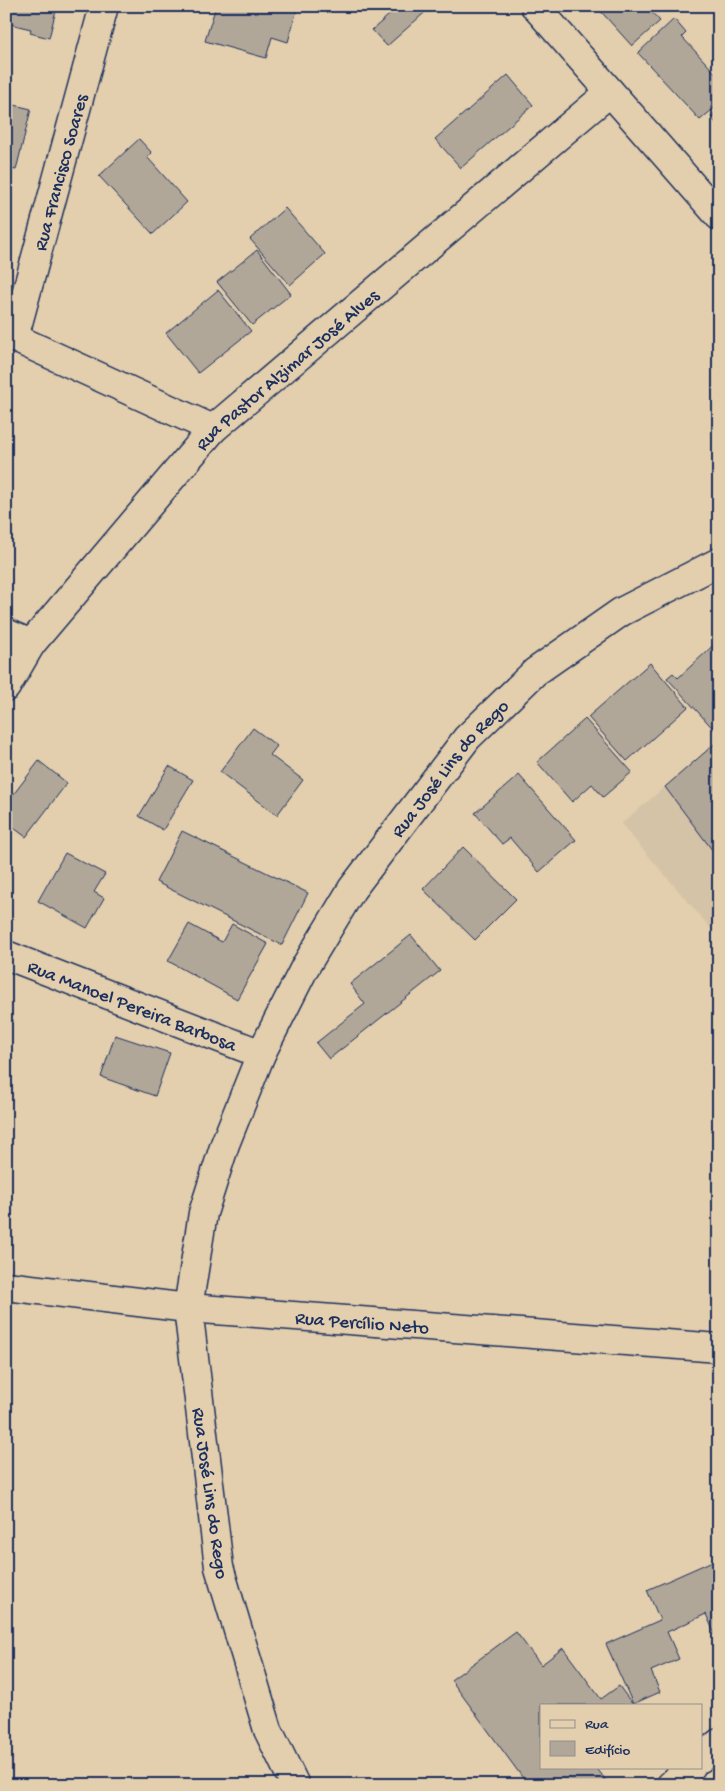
<svg xmlns="http://www.w3.org/2000/svg" width="725" height="1791" viewBox="0 0 725 1791" font-family="'Gochi Hand',sans-serif">
<style>
.built{fill:#d4c3a7}
.building{fill:#b1a799;stroke:#1b2f5e}
.lines{fill:none;stroke-linecap:round;stroke-linejoin:round}
.street-casing{stroke:#1b2f5e;stroke-width:31}
.secondary-casing{stroke:#1b2f5e;stroke-width:31}
.street{stroke:#e3cfad;stroke-width:28}
.secondary{stroke:#e3cfad;stroke-width:28}
.labels{text-anchor:middle;stroke-width:4;stroke-linejoin:round;paint-order:stroke}
.street-label{font-size:19px;fill:#1b2f5e;stroke:#e3cfad}
</style>
<rect width="100%" height="100%" fill="#e3cfad"/>
<filter id="ink" filterUnits="userSpaceOnUse"><feTurbulence type="fractalNoise" baseFrequency=".02" numOctaves="2"/><feDisplacementMap in="SourceGraphic" scale="10" xChannelSelector="R" yChannelSelector="G"/><feConvolveMatrix kernelMatrix="1 2 1 2 8 2 1 2 1" color-interpolation-filters="sRGB"/></filter>
<g filter="url(#ink)">
<polygon class="built" points="719,741 719,938 621,824"/>
<g class="building">
<polygon points="6,6 57,6 49,38 30,33 31,29 6,23"/>
<polygon points="216,6 298,6 288,42 272,37 266,58 205,41"/>
<polygon points="395,6 432,6 387,46 372,30 397,8"/>
<polygon points="596,6 646,6 660,21 632,46"/>
<polygon points="674,19 686,33 682,37 719,77 719,104 700,120 638,53"/>
<polygon points="508,75 533,105 461,168 435,139"/>
<polygon points="6,103 31,109 16,170 6,168"/>
<polygon points="719,110 719,127 711,117"/>
<polygon points="139,139 152,153 147,157 187,202 153,234 99,176"/>
<polygon points="285,208 325,254 290,285 250,239"/>
<polygon points="257,250 291,294 252,325 217,282"/>
<polygon points="218,290 251,331 198,373 166,333"/>
<polygon points="719,640 719,735 667,678 673,673 678,678"/>
<polygon points="650,663 688,707 627,761 588,717"/>
<polygon points="585,719 632,772 603,797 592,784 572,802 537,762"/>
<polygon points="253,728 277,746 270,755 303,780 277,815 220,772"/>
<polygon points="719,740 719,859 665,787"/>
<polygon points="39,761 67,783 26,837 6,822 6,804"/>
<polygon points="169,766 193,780 163,830 139,816"/>
<polygon points="519,775 576,840 539,872 510,838 502,844 475,813"/>
<polygon points="182,831 308,893 282,945 156,882"/>
<polygon points="463,847 516,899 475,940 423,889"/>
<polygon points="65,853 105,874 94,892 104,898 87,928 38,901"/>
<polygon points="189,924 222,942 232,924 268,944 237,999 168,961"/>
<polygon points="411,935 440,971 329,1059 316,1043 365,1004 350,984"/>
<polygon points="115,1035 170,1053 155,1096 101,1077"/>
<polygon points="717,1559 719,1564 719,1636 716,1637 706,1614 667,1632 679,1659 651,1671 660,1692 633,1704 606,1644 660,1620 647,1590"/>
<polygon points="516,1632 541,1665 563,1648 601,1699 619,1686 633,1705 541,1705 541,1767 596,1767 607,1782 602,1785 528,1785 451,1680"/>
</g>
<g class="lines">
<defs>
<g id="street">
<polyline points="6,334 213,429"/>
<path id="s1" d="M 14,338 L 104,6"/>
<polyline points="6,633 31,644"/>
<path id="s2" d="M 6,687 L 31,644 L 213,429 L 610,92"/>
<path id="s3" d="M 6,955 L 261,1054"/>
<path id="s4" d="M 295,1785 L 268,1730 L 219,1567 L 188,1308 L 203,1213 L 225,1144 L 261,1054 L 305,967 L 352,889 L 467,738 L 535,672 L 621,612 L 719,562"/>
</g>
<g id="secondary">
<polyline points="535,6 719,216"/>
<path id="s5" d="M 6,1286 L 188,1308 L 719,1348"/>
<polyline points="701,1758 719,1743"/>
<polyline points="671,1785 691,1767"/>
</g>
</defs>
<use href="#street" class="street-casing"/>
<use href="#secondary" class="secondary-casing"/>
<use href="#street" class="street"/>
<use href="#secondary" class="secondary"/>
</g>
</g>
<g class="labels">
<g class="street-label">
<text dy="7" stroke="none"><textPath href="#s1" startOffset="172">Rua Francisco Soares</textPath></text>
<text dy="7" stroke="none"><textPath href="#s2" startOffset="426">Rua Pastor Alzimar José Alves</textPath></text>
<text dy="7" stroke="none"><textPath href="#s4" startOffset="1102">Rua José Lins do Rego</textPath></text>
<text dy="7" stroke="none"><textPath href="#s3" startOffset="136">Rua Manoel Pereira Barbosa</textPath></text>
<text dy="7" stroke="none"><textPath href="#s5" startOffset="358">Rua Percílio Neto</textPath></text>
<text transform="translate(212 1493) rotate(82)" y="7">Rua José Lins do Rego</text>
</g>
</g>
<rect width="725" height="1791" fill="none" stroke="#e3cfad" stroke-width="25"/>
<rect x="12" y="12" width="700" height="1766" fill="none" stroke="#1b2f5e" stroke-width="2" filter="url(#ink)"/>
<rect x="540" y="1704" width="162" height="65" fill="#e3cfad" stroke="#938f8d"/>
<rect x="550" y="1720" width="25" height="8" fill="#e3cfad" stroke="#938f8d"/>
<text x="585" y="1728" font-size="15" fill="#1b2f5e">Rua</text>
<rect x="550" y="1741" width="25" height="15" fill="#b1a799" stroke="#938f8d"/>
<text x="585" y="1754" font-size="15" fill="#1b2f5e">Edifício</text>
</svg>
